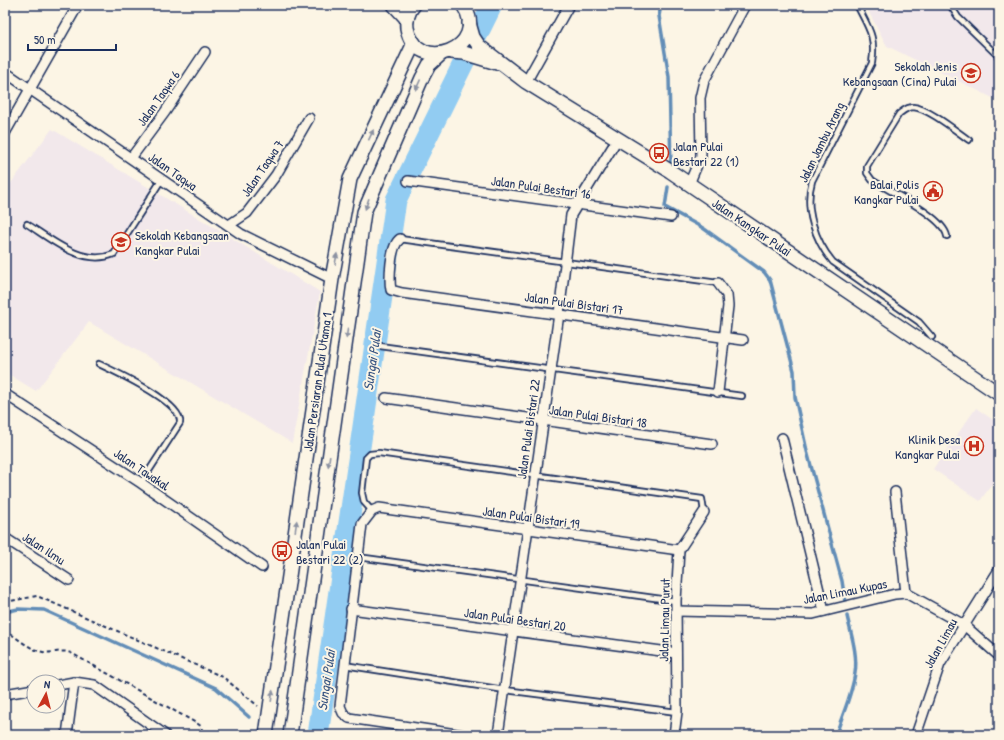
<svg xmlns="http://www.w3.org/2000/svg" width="1004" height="740" viewBox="0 0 1004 740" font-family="'Patrick Hand',sans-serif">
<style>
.built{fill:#f2e8eb}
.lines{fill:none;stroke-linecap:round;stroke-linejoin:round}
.stream{stroke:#628db7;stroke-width:3.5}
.river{stroke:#92ccf2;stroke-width:21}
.lane-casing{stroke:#1b2f5e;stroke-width:8}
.street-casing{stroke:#1b2f5e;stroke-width:12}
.secondary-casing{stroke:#1b2f5e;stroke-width:16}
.path{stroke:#1b2f5e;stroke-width:2;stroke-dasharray:4 3;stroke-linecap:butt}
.lane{stroke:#fcf5e5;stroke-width:4.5}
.street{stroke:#fcf5e5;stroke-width:9}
.secondary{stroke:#fcf5e5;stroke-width:13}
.oneway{fill:#8c92a2}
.labels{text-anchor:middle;stroke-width:4;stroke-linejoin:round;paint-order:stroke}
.poi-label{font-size:13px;fill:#1b2f5e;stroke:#fcf5e5;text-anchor:end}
.street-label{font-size:13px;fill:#1b2f5e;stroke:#fcf5e5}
.water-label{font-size:14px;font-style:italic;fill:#395683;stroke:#fcf5e5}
</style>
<rect width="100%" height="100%" fill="#fcf5e5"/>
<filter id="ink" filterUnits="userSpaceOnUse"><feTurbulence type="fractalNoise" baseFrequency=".025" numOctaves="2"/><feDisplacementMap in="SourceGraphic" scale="8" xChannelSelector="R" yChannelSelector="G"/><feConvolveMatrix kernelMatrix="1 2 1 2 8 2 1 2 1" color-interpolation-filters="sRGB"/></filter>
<g filter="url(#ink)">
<g class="built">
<polygon points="865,5 999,5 999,101 887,46"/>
<polygon points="52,129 320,292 292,443 89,322 36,391 5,372 5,191"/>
<polygon points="976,408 999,424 999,474 980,501 933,469"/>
</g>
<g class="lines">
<g class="stream">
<polyline points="661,5 659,16 669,77 671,169"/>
<polyline points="668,187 665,207 703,228 764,272 770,280 794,371 795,397 807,451 842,581 845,601"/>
<polyline points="5,612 18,609 44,610 216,688 249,717"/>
<path d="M 836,735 C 842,715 852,695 855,673 C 858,655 851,634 847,616"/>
</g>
<polyline class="river" points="318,735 396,200 492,5"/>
<defs>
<g id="lane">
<path d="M 857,5 C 869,29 876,36 872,63 L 812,181 C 804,208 815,241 833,262 L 919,322 L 932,337"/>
<polyline points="950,5 958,17 999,57"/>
<path d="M 27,224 C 52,240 83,267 114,254 L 162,179"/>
<path d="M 947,236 C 943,216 890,192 872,180 L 867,173 L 867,166 L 899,114 C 903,111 907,107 913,107 C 928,108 956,131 969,140"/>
<polyline points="400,239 718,283"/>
<polyline points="380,346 742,396"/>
<path d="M 99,364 C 116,372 183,403 180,423 L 141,483"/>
<polyline points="372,511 364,502 362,493 366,458 370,454 379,453 702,499 704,512"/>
<polyline points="358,557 676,601"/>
<polyline points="344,665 505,690 677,712"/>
</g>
<g id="street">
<polyline points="5,72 241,234 332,279"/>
<polyline points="526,82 569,5"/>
<polyline points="5,133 78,5"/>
<polyline points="131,158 165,112 205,52"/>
<polyline points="408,181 671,217"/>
<polyline points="689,184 701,156 700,98 704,81 745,5"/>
<polyline points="229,225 247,213 276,175 309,118"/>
<path d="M 400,239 C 390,246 389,279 391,290 L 402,293 L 743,340"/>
<polyline points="718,392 728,306 727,295 718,283"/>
<polyline points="5,394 141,483 262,567"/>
<polyline points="386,398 712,444"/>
<polyline points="782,438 824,611"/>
<polyline points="895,492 906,593"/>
<polyline points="5,538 69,580"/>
<polyline points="351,609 676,653"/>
<polyline points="676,611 813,614 895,594 906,593 964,625 999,656"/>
<polyline points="58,685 74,682 94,685 165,735"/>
<polyline points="5,694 34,689"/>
<polyline points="67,735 74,682"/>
<polyline points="463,735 349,718 343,713 340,706 362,524 372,511 379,508 679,550"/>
<polyline points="498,735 559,314 571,215 618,138"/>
<polyline points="674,735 677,712 676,601 679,550 704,512"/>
<polyline points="916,735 940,664 999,570"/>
</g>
<g id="secondary">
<polyline points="394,5 407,19"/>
<path d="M 414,5 C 408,11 406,21 407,28 C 416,77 492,48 463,5"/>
<polyline points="469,23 473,37 479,46 526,82 670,171 999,394"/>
<polyline points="451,52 464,53 497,63"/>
<polyline points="266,735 332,279 350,179 414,43"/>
<polyline points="290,735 364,212 422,78 429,65 441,54"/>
</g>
</defs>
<use href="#lane" class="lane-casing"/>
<use href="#street" class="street-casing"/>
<use href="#secondary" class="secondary-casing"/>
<g class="path">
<polyline points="5,602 37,596 223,677 258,706"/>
<path d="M 5,630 C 16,637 30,650 43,652 C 53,654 61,649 71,653 L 198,724 L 202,727 L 201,735"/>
</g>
<use href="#lane" class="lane"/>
<use href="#street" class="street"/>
<use href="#secondary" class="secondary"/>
</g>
<defs><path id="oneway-solid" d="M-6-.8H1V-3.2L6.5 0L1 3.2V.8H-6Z"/></defs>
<g class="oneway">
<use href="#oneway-solid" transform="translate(418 85) rotate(114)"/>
<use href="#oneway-solid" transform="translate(371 135) rotate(-65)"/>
<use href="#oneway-solid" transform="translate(367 204) rotate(109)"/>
<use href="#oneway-solid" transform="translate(336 259) rotate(-80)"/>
<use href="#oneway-solid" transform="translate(347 333) rotate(98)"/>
<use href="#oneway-solid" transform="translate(329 461) rotate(98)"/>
<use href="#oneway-solid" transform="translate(296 526) rotate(-82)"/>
<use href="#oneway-solid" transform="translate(272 696) rotate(-82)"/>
</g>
</g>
<defs>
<symbol id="school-ring" viewBox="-11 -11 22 22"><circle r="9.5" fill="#fcf5e5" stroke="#c8321e" stroke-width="1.5"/><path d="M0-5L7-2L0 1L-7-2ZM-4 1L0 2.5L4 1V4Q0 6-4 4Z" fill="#c8321e"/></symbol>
<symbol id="bus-ring" viewBox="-11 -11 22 22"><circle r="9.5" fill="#fcf5e5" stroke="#c8321e" stroke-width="1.5"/><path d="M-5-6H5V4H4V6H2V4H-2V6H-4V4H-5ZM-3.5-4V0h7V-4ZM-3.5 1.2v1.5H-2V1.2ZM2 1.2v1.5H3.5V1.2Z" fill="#c8321e"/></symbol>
<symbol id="civic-ring" viewBox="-11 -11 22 22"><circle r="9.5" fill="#fcf5e5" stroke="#c8321e" stroke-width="1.5"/><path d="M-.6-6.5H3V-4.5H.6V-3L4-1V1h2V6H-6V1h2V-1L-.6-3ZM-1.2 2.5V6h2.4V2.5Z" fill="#c8321e"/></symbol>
<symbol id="hospital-ring" viewBox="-11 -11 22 22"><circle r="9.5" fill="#fcf5e5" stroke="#c8321e" stroke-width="1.5"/><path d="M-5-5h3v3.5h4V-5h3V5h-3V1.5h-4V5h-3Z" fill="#c8321e"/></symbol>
</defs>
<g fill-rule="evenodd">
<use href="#school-ring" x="960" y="62" width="22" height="22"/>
<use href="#bus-ring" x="648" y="142" width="22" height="22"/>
<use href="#civic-ring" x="922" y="180" width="22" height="22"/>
<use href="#school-ring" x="110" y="231" width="22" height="22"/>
<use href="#hospital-ring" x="963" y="435" width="22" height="22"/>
<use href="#bus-ring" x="271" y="540" width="22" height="22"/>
</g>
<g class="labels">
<g class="poi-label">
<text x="957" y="71">Sekolah Jenis<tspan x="957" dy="15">Kebangsaan (Cina) Pulai</tspan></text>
<text x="673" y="151" text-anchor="start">Jalan Pulai<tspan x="673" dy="15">Bestari 22 (1)</tspan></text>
<text x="919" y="189">Balai Polis<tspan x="919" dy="15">Kangkar Pulai</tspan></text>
<text x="135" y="240" text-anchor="start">Sekolah Kebangsaan<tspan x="135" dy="15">Kangkar Pulai</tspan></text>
<text x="960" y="444">Klinik Desa<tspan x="960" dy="15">Kangkar Pulai</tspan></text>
<text x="296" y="549" text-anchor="start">Jalan Pulai<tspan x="296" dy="15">Bestari 22 (2)</tspan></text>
</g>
<g class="street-label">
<text transform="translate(158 98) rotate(-55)" y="5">Jalan Taqwa 6</text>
<text transform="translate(821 142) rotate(-64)" y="5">Jalan Jambu Arang</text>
<text transform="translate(262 168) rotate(-56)" y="5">Jalan Taqwa 7</text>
<text transform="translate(173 171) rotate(35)" y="5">Jalan Taqwa</text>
<text transform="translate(541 187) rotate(8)" y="5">Jalan Pulai Bestari 16</text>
<text transform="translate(752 227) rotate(34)" y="5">Jalan Kangkar Pulai</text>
<text transform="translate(574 303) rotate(8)" y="5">Jalan Pulai Bistari 17</text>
<text transform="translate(317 382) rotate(-82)" y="5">Jalan Persiaran Pulai Utama 1</text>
<text transform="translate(598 416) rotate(8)" y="5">Jalan Pulai Bistari 18</text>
<text transform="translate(528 429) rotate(-82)" y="5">Jalan Pulai Bistari 22</text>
<text transform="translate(142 469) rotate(34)" y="5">Jalan Tawakal</text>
<text transform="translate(531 517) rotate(8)" y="5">Jalan Pulai Bistari 19</text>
<text transform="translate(44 548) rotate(33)" y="5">Jalan Ilmu</text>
<text transform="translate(845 591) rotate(-11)" y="5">Jalan Limau Kupas</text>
<text transform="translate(515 619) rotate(8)" y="5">Jalan Pulai Bestari 20</text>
<text transform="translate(664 620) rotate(-89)" y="5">Jalan Limau Purut</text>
<text transform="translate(940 643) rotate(-61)" y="5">Jalan Limau</text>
</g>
<g class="water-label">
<text transform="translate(372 360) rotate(-82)" y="5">Sungai Pulai</text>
<text transform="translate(326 680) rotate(-82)" y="5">Sungai Pulai</text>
</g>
</g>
<rect width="1004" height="740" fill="none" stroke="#fcf5e5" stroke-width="20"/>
<rect x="10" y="10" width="984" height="720" fill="none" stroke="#1b2f5e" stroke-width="1.5" filter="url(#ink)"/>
<g transform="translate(46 694) rotate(7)"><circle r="19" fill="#fcf5e5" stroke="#a2a6af"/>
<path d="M0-3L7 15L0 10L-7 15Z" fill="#c8321e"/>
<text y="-6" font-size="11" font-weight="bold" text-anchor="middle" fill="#1b2f5e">N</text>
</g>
<path d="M28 44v6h88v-6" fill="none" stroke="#1b2f5e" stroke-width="2"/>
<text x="34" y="44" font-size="12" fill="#1b2f5e" stroke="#fcf5e5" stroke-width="3" paint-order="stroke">50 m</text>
</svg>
